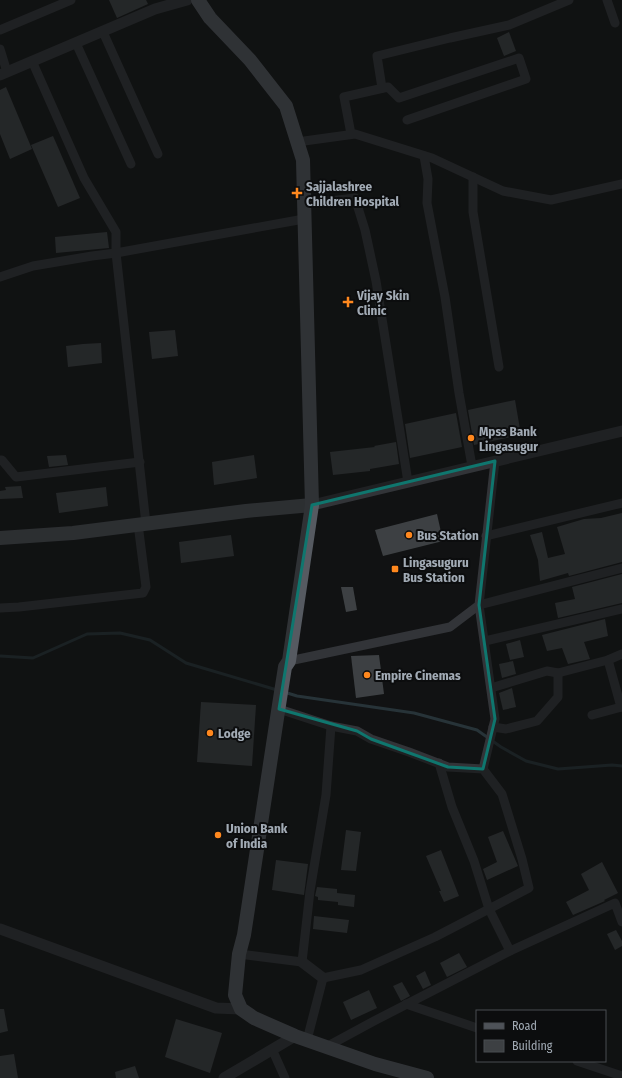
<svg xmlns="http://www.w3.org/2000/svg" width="622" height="1078" viewBox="0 0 622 1078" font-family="'Fira Sans Condensed',sans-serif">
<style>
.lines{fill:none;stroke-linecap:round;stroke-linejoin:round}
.stream{stroke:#273338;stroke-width:3}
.building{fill:#3d4043}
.minor{stroke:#323438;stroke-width:9}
.tertiary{stroke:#323438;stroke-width:11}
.primary{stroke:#4e5258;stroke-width:14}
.trunk{stroke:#565a61;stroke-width:14}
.marked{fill:none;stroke:#0f766e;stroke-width:3;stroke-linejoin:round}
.poi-dot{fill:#ff881e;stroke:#0c0d0e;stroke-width:1.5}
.labels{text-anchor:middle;stroke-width:4;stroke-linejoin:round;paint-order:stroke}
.poi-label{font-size:13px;font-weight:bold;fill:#a2abb5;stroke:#0c0d0e;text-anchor:start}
</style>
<rect width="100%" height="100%" fill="#111213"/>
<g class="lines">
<g class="stream">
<polyline points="0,656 33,658 87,634 120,633 150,640 186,663 277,690"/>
<polyline points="284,692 297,696 414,713 477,730 501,747 526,761 558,769 612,765 622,766"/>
</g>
</g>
<g class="building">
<polygon points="109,0 146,0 148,4 117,18"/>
<polygon points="509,32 516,51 504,56 497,38"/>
<polygon points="6,87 32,149 10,159 0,134 0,90"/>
<polygon points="53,136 80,198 58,207 31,145"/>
<polygon points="107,232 109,248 56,253 55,237"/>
<polygon points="175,330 178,356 152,359 149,332"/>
<polygon points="101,343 102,363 68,367 66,346 83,344"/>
<polygon points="515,400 521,435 474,445 468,410"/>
<polygon points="456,413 462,447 410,458 405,424"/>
<polygon points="396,442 399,464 370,469 370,471 333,475 330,452 375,447 374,446"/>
<polygon points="66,455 68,465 49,467 47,456"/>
<polygon points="254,455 257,478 214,485 212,462"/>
<polygon points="21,486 23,498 0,499 0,491 6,490 5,487"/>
<polygon points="106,487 108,506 59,513 56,493"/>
<polygon points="622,513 622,562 569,576 568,573 540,581 538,560 530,535 542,532 548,558 565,554 557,527 584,519 601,518"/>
<polygon points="437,514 443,541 383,556 375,530"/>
<polygon points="231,535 234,556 181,563 179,542"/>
<polygon points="622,574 622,603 558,618 555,603 575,599 572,587"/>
<polygon points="341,587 353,587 357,610 346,612"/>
<polygon points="605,619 608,636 584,642 590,659 568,664 562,648 547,651 542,635"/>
<polygon points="520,640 524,657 510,660 506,644"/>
<polygon points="379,655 384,694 356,698 351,656"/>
<polygon points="513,661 516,674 502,678 499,664"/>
<polygon points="512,688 516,707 503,710 499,693"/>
<polygon points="201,702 256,705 252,766 197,762"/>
<polygon points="346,830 361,832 356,871 341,870"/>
<polygon points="503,831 518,866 487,880 483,869 497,862 488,837"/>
<polygon points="441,850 459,896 444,902 439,891 441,891 426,856"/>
<polygon points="276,860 308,864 304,895 272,890"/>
<polygon points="602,862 618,893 604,900 605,901 573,915 566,902 589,890 581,874"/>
<polygon points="317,887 337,889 337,893 355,895 354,907 338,905 338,902 318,900 318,897 315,896"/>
<polygon points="314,916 349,920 347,933 313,929"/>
<polygon points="616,930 622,941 622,946 615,950 607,934"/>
<polygon points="459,953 467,967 447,977 440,963"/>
<polygon points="425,971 431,985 423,989 416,976"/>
<polygon points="402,982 410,996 401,1001 393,986"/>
<polygon points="369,990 377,1008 351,1020 343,1002"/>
<polygon points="0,1009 4,1009 8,1031 0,1033"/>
<polygon points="176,1019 222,1033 210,1073 165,1057"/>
<polygon points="14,1054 18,1078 0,1078 0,1056"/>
<polygon points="135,1066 139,1078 116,1078 115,1072"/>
</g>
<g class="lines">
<g class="minor">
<polyline points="607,0 615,23"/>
<polyline points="0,30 71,0"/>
<polyline points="103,32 158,154"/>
<polyline points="76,43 131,164"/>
<polyline points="0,49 7,72"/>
<polyline points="382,88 377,56 450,38 509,25 569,0"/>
<polyline points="351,134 344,97 388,87 399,98 519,58 526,79 407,120"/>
<polyline points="297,142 355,134 432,158 503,191 551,200 622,184"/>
<polyline points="424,156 428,179 427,203 445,297 459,393 472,466"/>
<polyline points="473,177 473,212 499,367"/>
<polyline points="304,204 355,198 365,230 376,281 408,482"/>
<polyline points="0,277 33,266 92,256 116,253 116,232 84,178 32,61"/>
<polyline points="0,460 2,460 16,477 140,462"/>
<polyline points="146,524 116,253 304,219"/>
<polyline points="486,536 622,503"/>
<polyline points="0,608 19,607 143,593 146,587 138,524"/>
<polyline points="485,641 622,609"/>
<polyline points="608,660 621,707 622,706"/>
<polyline points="289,661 450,627 479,605 495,461"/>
<polyline points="491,688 547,671 558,673 608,660 622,654"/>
<polyline points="279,709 331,726 357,731 371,739 409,752 448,767 483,769 502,794 522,859 529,888 489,909 510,951 374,1021 326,1047"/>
<polyline points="592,715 621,707"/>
<polyline points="493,727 506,729 537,721 558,697 558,673"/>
<polyline points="483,769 495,719 479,605 622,568"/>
<polyline points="510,951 615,903 622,922"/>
<polyline points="239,954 302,962 310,891 326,795 331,726"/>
<polyline points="406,1004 477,1028"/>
<polyline points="307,1040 323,978 361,970 435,937 489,909 474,861 452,807 439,763"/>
<polyline points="272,1049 285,1078"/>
<polyline points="577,1061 622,1076"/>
</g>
<g class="tertiary">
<polyline points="0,75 155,9 187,0"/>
<polyline points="312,505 622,431"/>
<polyline points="0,929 216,1008 241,1009"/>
<polyline points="302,962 323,978"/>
<polyline points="224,1078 295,1036"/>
</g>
<polyline class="primary" points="0,538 73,533 246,511 312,505"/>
<polyline class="trunk" points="198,0 210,18 250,60 286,106 303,160 312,505 289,661 285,667 279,705 244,935 239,954 235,995 241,1009 254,1018 295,1036 375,1064 427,1078"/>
</g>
<path d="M0 0H622V1078H0ZM 495,461 L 479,605 L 495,719 L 483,769 L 448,767 L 371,739 L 357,731 L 279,709 L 312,505 Z" fill="#111213" fill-opacity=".55" fill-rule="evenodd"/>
<path class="marked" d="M 495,461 L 479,605 L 495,719 L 483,769 L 448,767 L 371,739 L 357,731 L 279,709 L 312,505 Z"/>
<g class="poi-dot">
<path d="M295 187h4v4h4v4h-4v4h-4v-4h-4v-4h4z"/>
<path d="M346 296h4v4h4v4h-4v4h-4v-4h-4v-4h4z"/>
<circle cx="471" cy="438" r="4"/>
<circle cx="409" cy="535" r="4"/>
<rect x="391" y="565" width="8" height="8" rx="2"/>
<circle cx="367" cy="675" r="4"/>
<circle cx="210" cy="733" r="4"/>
<circle cx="218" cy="835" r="4"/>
</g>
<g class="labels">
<g class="poi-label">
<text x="306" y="191">Sajjalashree<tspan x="306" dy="15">Children Hospital</tspan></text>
<text x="357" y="300">Vijay Skin<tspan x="357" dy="15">Clinic</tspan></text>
<text x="479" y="436">Mpss Bank<tspan x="479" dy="15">Lingasugur</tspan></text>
<text x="417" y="540">Bus Station</text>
<text x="403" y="567">Lingasuguru<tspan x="403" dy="15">Bus Station</tspan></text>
<text x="375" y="680">Empire Cinemas</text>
<text x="218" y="738">Lodge</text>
<text x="226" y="833">Union Bank<tspan x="226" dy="15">of India</tspan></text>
</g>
</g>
<rect x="476" y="1010" width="130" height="52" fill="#0c0d0e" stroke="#484c51"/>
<rect x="484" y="1023" width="20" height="6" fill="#4e5258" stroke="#484c51"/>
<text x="512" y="1030" font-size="12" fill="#a2abb5">Road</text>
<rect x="484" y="1040" width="20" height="12" fill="#3d4043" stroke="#484c51"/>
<text x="512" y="1050" font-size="12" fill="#a2abb5">Building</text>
</svg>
